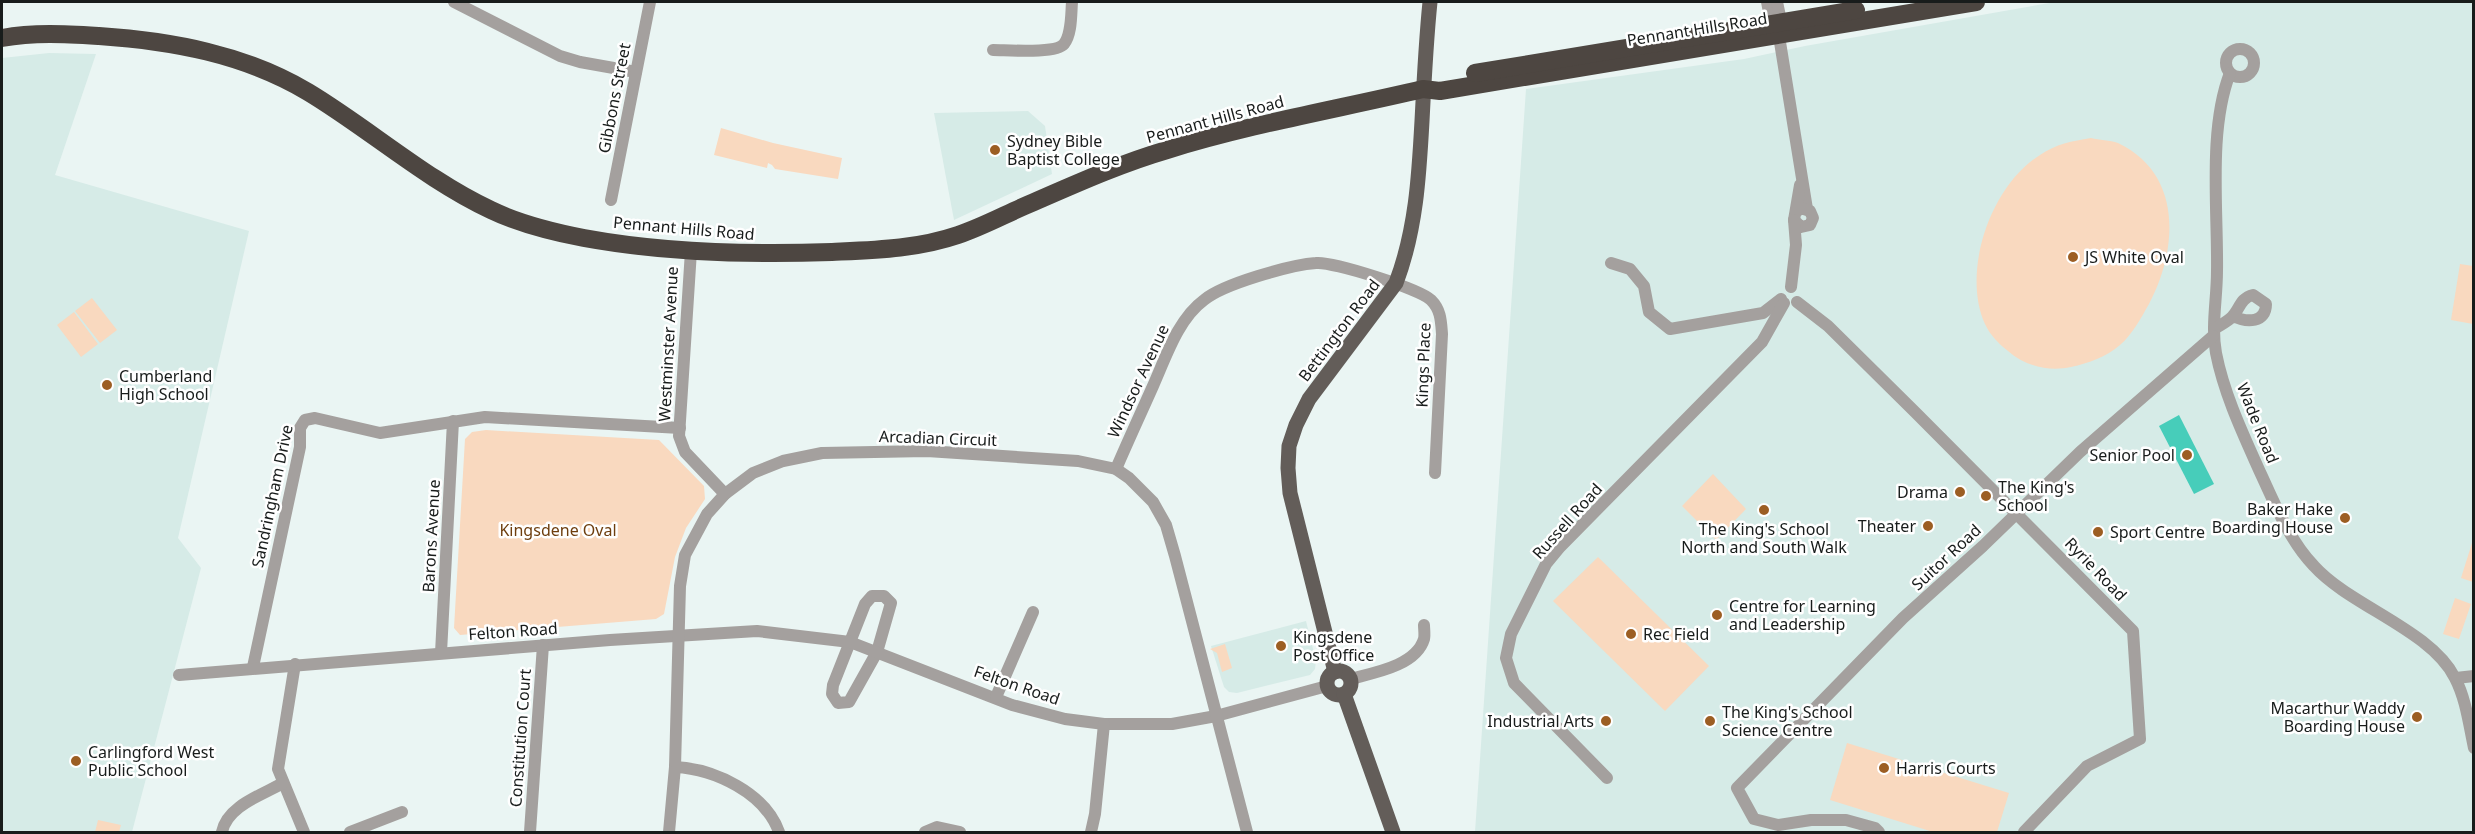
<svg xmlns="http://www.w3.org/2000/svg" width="2475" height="834" viewBox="0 0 2475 834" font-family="'Noto Sans',sans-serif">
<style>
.built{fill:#d6ebe7}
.green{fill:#f9d9bf}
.water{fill:#47cdba}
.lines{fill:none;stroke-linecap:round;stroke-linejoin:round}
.minor{stroke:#a4a09e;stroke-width:12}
.major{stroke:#635d59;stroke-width:15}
.highway{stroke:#4d4641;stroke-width:18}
.poi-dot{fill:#9c5e23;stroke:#fff;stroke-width:2}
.labels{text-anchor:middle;stroke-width:5;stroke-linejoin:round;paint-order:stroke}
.street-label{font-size:16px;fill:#181c1b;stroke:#fff}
.poi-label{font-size:16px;fill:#181c1b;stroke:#fff;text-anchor:start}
.park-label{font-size:16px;fill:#6e3e0e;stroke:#fff}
</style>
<rect width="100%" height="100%" fill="#eaf5f3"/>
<g class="built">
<polygon points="2055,2 2473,2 2473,832 1475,832 1526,89 1744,59 1805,46"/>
<polygon points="49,53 96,54 55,175 249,231 178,538 201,568 132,832 2,832 2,58"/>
<polygon points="1028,111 1045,126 1052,174 954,220 934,113"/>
<polygon points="1306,621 1316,661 1315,669 1310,675 1237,693 1229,692 1224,687 1211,646"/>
</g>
<g class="green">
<polygon points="721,128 773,143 842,158 838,179 775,169 772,165 768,163 767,168 714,155"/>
<path d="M 2091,138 C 2099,140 2110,140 2118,143 C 2183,174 2178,249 2149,304 C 2141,318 2132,335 2120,345 C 2106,357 2089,363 2071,367 C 2049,372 2025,366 2008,351 C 1999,344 1990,335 1985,324 C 1961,271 1991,185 2040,155 C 2056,144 2072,141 2091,138 Z"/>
<polygon points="2460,264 2473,266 2473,324 2451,320"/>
<polygon points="92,298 117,330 100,343 75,311"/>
<polygon points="74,312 98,344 81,357 57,325"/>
<polygon points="486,430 659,440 704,486 705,499 686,528 675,557 664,614 656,619 460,635 454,628 465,439 472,432"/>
<polygon points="1713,474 1746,509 1716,540 1682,506"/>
<polygon points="2472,543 2474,543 2473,582 2461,578"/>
<polygon points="1598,557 1709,666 1665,711 1553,601"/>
<polygon points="2455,598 2471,604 2459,639 2443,634"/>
<polygon points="1225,644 1232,668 1222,672 1217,653 1210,649"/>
<polygon points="1847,743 2009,793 1997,832 1933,832 1830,800"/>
<polygon points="98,820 121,825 119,832 95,832"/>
</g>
<polygon class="water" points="2179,415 2214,484 2194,494 2159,426"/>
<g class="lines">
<g class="minor">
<polyline points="454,2 560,56 580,62 636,72"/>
<polyline points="1767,2 1771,23 1775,29"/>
<polyline points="1777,2 1781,21 1779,36 1807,209"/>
<circle cx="2240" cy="63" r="14"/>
<path d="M 993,50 C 1007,50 1056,54 1064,44 C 1072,34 1071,14 1072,2"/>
<path d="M 2230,73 C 2208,130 2218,210 2217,271 C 2217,299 2211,326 2216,353 C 2224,394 2243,434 2260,472 C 2275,504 2289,540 2314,566 C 2350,606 2431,630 2455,678 C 2466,699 2469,725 2474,748"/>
<polyline points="611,200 650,2"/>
<polyline points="1796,212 1801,208 1810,211 1813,218 1810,225 1801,227 1794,220 1800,185"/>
<polyline points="691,251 679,436 685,452 725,494"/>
<polyline points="1611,263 1630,269 1644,286 1649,312 1670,329 1763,313 1781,299"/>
<polyline points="1791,287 1796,245 1794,220"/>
<polyline points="1797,302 1828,326 1915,412 2133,631 2140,739 2087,766 2024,832"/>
<path d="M 2214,329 C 2220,325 2227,322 2232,317 C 2240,309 2240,298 2253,295 L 2266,304 C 2266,323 2247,323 2233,316"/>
<path d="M 1116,469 C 1128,441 1141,413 1153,386 C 1166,357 1178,319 1204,300 C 1223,284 1290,265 1316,263 C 1332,261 1420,289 1431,300 C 1441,310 1441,321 1442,334 L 1435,473"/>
<polygon points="872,596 884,596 891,603 877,652 849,702 838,703 832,694 833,685 865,604"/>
<polyline points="441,653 453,421"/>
<polyline points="295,664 278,769 304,832"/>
<polyline points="253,667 300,447 300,428 305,420 315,418 380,433 485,417 680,428"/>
<polyline points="179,675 610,640 757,631 850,642 1012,705 1065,719 1104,724 1172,724 1216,716 1327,686"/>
<polyline points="2456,678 2474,676"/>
<path d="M 1350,679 C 1373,673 1416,666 1424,639 C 1425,635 1424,629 1424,625"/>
<polyline points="996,697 1033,612"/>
<path d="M 675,767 C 715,769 765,793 779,832"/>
<polyline points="1607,778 1514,683 1506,658 1511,634 1546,564 1560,547 1762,342 1784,303"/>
<path d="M 222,832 C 227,806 262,795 283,783"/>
<polyline points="350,832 402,812"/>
<polyline points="530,832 543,645"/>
<polyline points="669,832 675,767 680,586 685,555 707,514 725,494 753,473 783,461 822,453 927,451 1078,461 1116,469 1129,478 1153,502 1166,525 1175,556 1247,832"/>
<polyline points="925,832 937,827 960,832"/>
<polyline points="1091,832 1095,814 1104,724"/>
<polyline points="1879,832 1875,828 1846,820 1811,820 1778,825 1754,819 1737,788 1903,618 1983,546 2080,452 2213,336"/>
</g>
<g class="major">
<circle cx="1339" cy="683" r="12"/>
<path d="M 1335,672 L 1290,493 L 1288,468 L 1289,446 L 1296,425 L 1309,399 L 1396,283 C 1416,230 1419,176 1422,121 C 1424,81 1426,41 1430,2"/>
<polyline points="1344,694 1393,832"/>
</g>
<g class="highway">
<path d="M 2,38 C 34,32 66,34 99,36 C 172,41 244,54 308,92 C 368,128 428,181 491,210 C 520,224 553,232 584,238 C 666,253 749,255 832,252 C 875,250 917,249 958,235 C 982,227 1004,215 1027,205 C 1073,185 1119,164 1167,150 C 1251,124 1338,109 1423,89 L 1440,91 L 1976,2"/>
<polyline points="1475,73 1856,10"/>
</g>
</g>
<g class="poi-dot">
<circle cx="995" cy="150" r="6"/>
<circle cx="2073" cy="257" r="6"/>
<circle cx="107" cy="385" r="6"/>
<circle cx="2187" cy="455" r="6"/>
<circle cx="1960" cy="492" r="6"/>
<circle cx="1986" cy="496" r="6"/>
<circle cx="1764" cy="510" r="6"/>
<circle cx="2345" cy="518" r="6"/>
<circle cx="1928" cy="526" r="6"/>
<circle cx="2098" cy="532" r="6"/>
<circle cx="1717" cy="615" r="6"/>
<circle cx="1631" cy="634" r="6"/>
<circle cx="1281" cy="646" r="6"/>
<circle cx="2417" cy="717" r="6"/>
<circle cx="1606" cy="721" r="6"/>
<circle cx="1710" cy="721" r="6"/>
<circle cx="76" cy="761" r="6"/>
<circle cx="1884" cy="768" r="6"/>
</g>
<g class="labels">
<g class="street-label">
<text transform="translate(1697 29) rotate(-9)" y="6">Pennant Hills Road</text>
<text transform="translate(614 98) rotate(-79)" y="6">Gibbons Street</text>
<text transform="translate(1215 119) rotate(-15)" y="6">Pennant Hills Road</text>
<text transform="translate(684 228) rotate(5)" y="6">Pennant Hills Road</text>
<text transform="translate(1339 330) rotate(-53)" y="6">Bettington Road</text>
<text transform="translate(668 344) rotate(-87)" y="6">Westminster Avenue</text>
<text transform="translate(1423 365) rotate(-88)" y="6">Kings Place</text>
<text transform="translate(1138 381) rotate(-65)" y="6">Windsor Avenue</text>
<text transform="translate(2258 423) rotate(68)" y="6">Wade Road</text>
<text transform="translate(938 438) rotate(2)" y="6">Arcadian Circuit</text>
<text transform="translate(272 496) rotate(-78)" y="6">Sandringham Drive</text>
<text transform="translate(1567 521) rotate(-48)" y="6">Russell Road</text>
<text transform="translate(431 536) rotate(-87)" y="6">Barons Avenue</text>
<text transform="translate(1946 557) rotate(-43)" y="6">Suitor Road</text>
<text transform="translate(2096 569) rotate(46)" y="6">Ryrie Road</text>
<text transform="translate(513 631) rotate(-4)" y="6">Felton Road</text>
<text transform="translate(1017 685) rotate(19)" y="6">Felton Road</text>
<text transform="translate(520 738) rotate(-86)" y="6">Constitution Court</text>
</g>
<g class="poi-label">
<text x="1007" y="147">Sydney Bible<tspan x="1007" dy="18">Baptist College</tspan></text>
<text x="2085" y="263">JS White Oval</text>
<text x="119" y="382">Cumberland<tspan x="119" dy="18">High School</tspan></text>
<text x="2175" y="461" text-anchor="end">Senior Pool</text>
<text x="1998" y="493">The King's<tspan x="1998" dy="18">School</tspan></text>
<text x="1948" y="498" text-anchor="end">Drama</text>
<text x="2333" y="515" text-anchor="end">Baker Hake<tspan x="2333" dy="18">Boarding House</tspan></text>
<text x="1916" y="532" text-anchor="end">Theater</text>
<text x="1764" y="535" text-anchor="middle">The King's School<tspan x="1764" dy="18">North and South Walk</tspan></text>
<text x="2110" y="538">Sport Centre</text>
<text x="1729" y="612">Centre for Learning<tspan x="1729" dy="18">and Leadership</tspan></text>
<text x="1643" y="640">Rec Field</text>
<text x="1293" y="643">Kingsdene<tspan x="1293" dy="18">Post Office</tspan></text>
<text x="2405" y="714" text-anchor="end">Macarthur Waddy<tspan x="2405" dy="18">Boarding House</tspan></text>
<text x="1722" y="718">The King's School<tspan x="1722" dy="18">Science Centre</tspan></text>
<text x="1594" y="727" text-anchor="end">Industrial Arts</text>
<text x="88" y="758">Carlingford West<tspan x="88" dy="18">Public School</tspan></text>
<text x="1896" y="774">Harris Courts</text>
</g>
<g class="park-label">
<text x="558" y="536">Kingsdene Oval</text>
</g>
</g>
<rect width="2475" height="834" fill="none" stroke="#181c1b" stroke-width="6"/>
</svg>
